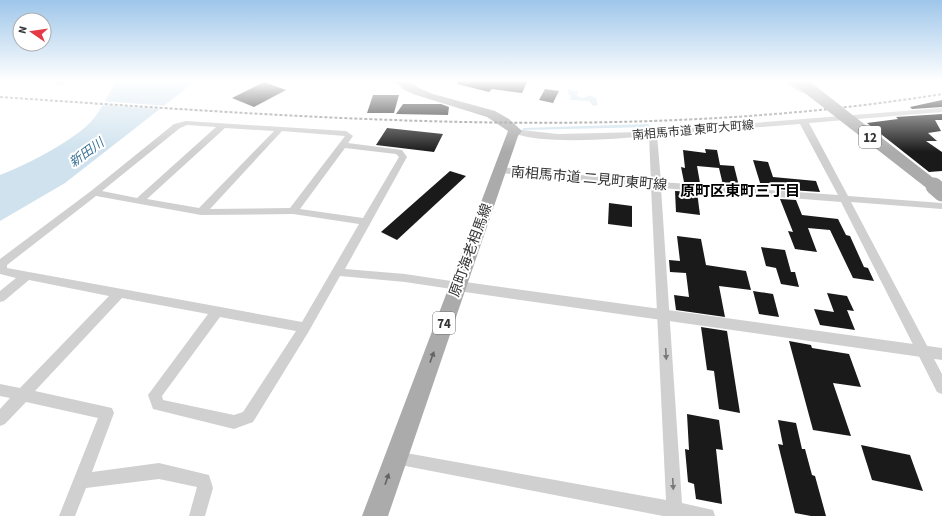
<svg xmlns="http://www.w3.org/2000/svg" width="942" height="516" viewBox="0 0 942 516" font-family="'Source Sans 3','Noto Sans JP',sans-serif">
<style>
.water{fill:#cfe2ee}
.pier{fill:#fff}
.building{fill:#1a1a1a}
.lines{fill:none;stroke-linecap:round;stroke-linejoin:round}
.minor{fill:#d0d0d0;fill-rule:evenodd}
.tertiary{fill:#d0d0d0;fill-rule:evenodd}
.primary{fill:#ababab;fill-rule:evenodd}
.rail{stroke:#888;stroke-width:2;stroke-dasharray:3 2;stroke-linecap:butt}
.primary-bridge-far1{stroke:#ababab;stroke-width:12}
.primary-bridge{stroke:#ababab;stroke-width:17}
.oneway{fill:#7a7a7a}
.oneway2{fill:#636363}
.labels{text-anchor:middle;stroke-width:4;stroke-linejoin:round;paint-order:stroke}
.far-street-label{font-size:12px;fill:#333;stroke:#fff}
.shield{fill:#fff;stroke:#707070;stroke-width:1}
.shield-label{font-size:13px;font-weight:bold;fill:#333}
.far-water-label{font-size:13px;font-style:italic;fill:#3f7597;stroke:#fff}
.street-label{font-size:14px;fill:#333;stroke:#fff}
.neighbourhood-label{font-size:15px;font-weight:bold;fill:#000;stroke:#fff}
</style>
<rect width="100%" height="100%" fill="#fff"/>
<g class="water">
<path d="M 117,80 L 197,80 L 65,183 L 0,221 L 0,175 C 25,166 79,138 95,117 C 103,106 110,92 117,80 Z"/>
<path d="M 569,89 L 579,92 L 576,95 C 580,98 585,99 589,95 L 596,98 L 598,105 L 593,106 L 589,101 L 570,100 L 571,96 L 567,93 Z"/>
<polygon points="648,124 651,127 523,130 523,128"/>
</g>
<polygon class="pier" points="102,101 168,106 163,109 100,105"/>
<g class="building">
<polygon points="457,80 528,80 522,93 492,89 489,92 457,84"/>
<polygon points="264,82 286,90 254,107 232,98"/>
<polygon points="545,89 559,91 553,103 539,100"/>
<polygon points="373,95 399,95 394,113 367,113"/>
<polygon points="942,100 942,107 912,109 910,107"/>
<polygon points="403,104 441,104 449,107 448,115 396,114"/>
<polygon points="942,114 942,120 935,120 941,131 928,133 937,141 926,141 942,152 942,171 929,172 867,123 898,119 896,117"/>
<polygon points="387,128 443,134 434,152 376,145"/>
<polygon points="705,149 717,150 720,165 734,166 739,186 723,185 719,168 697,166 700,183 684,182 681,167 685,168 683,150 706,153"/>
<polygon points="753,160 768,162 773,177 816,181 820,192 776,189 776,187 761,186"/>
<polygon points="450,171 466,176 397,240 381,232"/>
<polygon points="675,191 697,192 700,215 676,212"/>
<polygon points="780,199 796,200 802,215 838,219 846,235 850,236 864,267 868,268 874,281 853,278 830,230 808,228 817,252 795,249 788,231 793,232"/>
<polygon points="609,203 632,206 632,227 608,224"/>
<polygon points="677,236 701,239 706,265 746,271 751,290 719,286 725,317 676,310 674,295 689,297 686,273 670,272 669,260 680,261"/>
<polygon points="761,247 785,250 791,272 795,272 799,287 781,284 776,268 766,266"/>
<polygon points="753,291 773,294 779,317 759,314"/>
<polygon points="827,293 847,296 854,311 847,310 855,330 820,325 814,309 834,312"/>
<polygon points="701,327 727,331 740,413 719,409 714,371 707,370"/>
<polygon points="789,341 811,345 812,348 849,354 861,387 833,383 851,436 813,430"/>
<polygon points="687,414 719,420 723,450 716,449 722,504 696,499 694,484 688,482 685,449 689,450"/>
<polygon points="778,420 796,423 802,449 805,449 812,475 815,476 826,516 811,516 795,513 778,444 783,445"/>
<polygon points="861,445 910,455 923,491 872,480"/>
</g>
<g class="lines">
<g class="minor">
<polygon points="61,80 72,80 62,85 56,85 56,81"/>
<polygon points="382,80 395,80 406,84 402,86"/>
<polygon points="567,80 575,80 569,84 565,82"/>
<path d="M 784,80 L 792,80 L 803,89 L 816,89 L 820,91 C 808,100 793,89 784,80 Z"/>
<path d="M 942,108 L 942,112 L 809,123 L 848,196 L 942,203 L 942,209 L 851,202 L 942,374 L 942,394 L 937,392 L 841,202 L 661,188 L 682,503 L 713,510 L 715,516 L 663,516 L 390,463 L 387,458 L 390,453 L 395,451 L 666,500 L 651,187 L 500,173 L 495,170 L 500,167 L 651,182 L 649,136 C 614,139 545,145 513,133 L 513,129 L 558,134 L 641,132 ZM 800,124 L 838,195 L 661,182 L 657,135 Z"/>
<path d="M 186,121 L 346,131 L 353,136 L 348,143 L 402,150 L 407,157 L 345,269 L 405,274 L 458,282 L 462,283 L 464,286 L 462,289 L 458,290 L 405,282 L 340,276 L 309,331 L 253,422 L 234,429 L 153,409 L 148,395 L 208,314 L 122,298 L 35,391 L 112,408 L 114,413 L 92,472 L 159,463 L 209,475 L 213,488 L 205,516 L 189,516 L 197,487 L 159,479 L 86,488 L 75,516 L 59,516 L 98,418 L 26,402 L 5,424 L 0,426 L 0,409 L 10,398 L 0,396 L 0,384 L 20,388 L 109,296 L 29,280 L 4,301 L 0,302 L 0,291 L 16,278 L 0,274 L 0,259 L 91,191 L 174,124 ZM 187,125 L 216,127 L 137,198 L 102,191 L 180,128 ZM 225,128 L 274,131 L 199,208 L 147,199 ZM 282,131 L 345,136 L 290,208 L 210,209 ZM 345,148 L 396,154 L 399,157 L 363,218 L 300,209 ZM 96,196 L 201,215 L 293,214 L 359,224 L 302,322 L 7,268 L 7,265 ZM 220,317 L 296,331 L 243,412 L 234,415 L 163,400 L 162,396 Z"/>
</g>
<polygon class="tertiary" points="458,281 942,348 942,360 458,291 453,290 451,286 453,282"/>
<polygon class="primary" points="393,80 406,80 421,89 433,94 495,111 509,119 522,131 518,136 388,516 362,516 508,131 487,117 413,94 403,89"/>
<path class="rail" d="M 0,97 C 312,118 632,144 942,94"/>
<polyline class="primary-bridge-far1" points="798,80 935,187"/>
<polyline class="primary-bridge" points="934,186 942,193"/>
</g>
<defs><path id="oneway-solid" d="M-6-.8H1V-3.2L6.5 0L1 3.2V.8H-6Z"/></defs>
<g class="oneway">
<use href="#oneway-solid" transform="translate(666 354) rotate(87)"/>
<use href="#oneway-solid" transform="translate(673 484) rotate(87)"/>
</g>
<g class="oneway2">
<use href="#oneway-solid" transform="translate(432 357) rotate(-70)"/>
<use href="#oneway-solid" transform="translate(387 479) rotate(-71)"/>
</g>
<linearGradient id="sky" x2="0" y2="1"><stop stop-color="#9ec6ea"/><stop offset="0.53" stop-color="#fff"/><stop offset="1" stop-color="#fff" stop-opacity="0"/></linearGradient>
<rect width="942" height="152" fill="url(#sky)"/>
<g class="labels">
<g class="far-street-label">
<text transform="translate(693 130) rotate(-5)" y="4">南相馬市道 東町大町線</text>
</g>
<g class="shield">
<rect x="859" y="126" width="22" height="22" rx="3"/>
<rect x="433" y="312" width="22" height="22" rx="3"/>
</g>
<g class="shield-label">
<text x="870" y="142">12</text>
<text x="444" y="328">74</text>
</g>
<g class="far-water-label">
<text transform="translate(86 152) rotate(-36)" y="5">新田川</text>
</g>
<g class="street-label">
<text transform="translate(589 178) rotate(5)" y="5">南相馬市道 二見町東町線</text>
<text transform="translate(470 250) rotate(-70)" y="5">原町海老相馬線</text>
</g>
<g class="neighbourhood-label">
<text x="740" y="196">原町区東町三丁目</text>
</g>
</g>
<g transform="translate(32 32) rotate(283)"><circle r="19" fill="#ffffff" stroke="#adadad"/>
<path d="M0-3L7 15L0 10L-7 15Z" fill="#e63946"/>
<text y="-6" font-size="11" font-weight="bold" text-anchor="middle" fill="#333333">N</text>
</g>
</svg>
